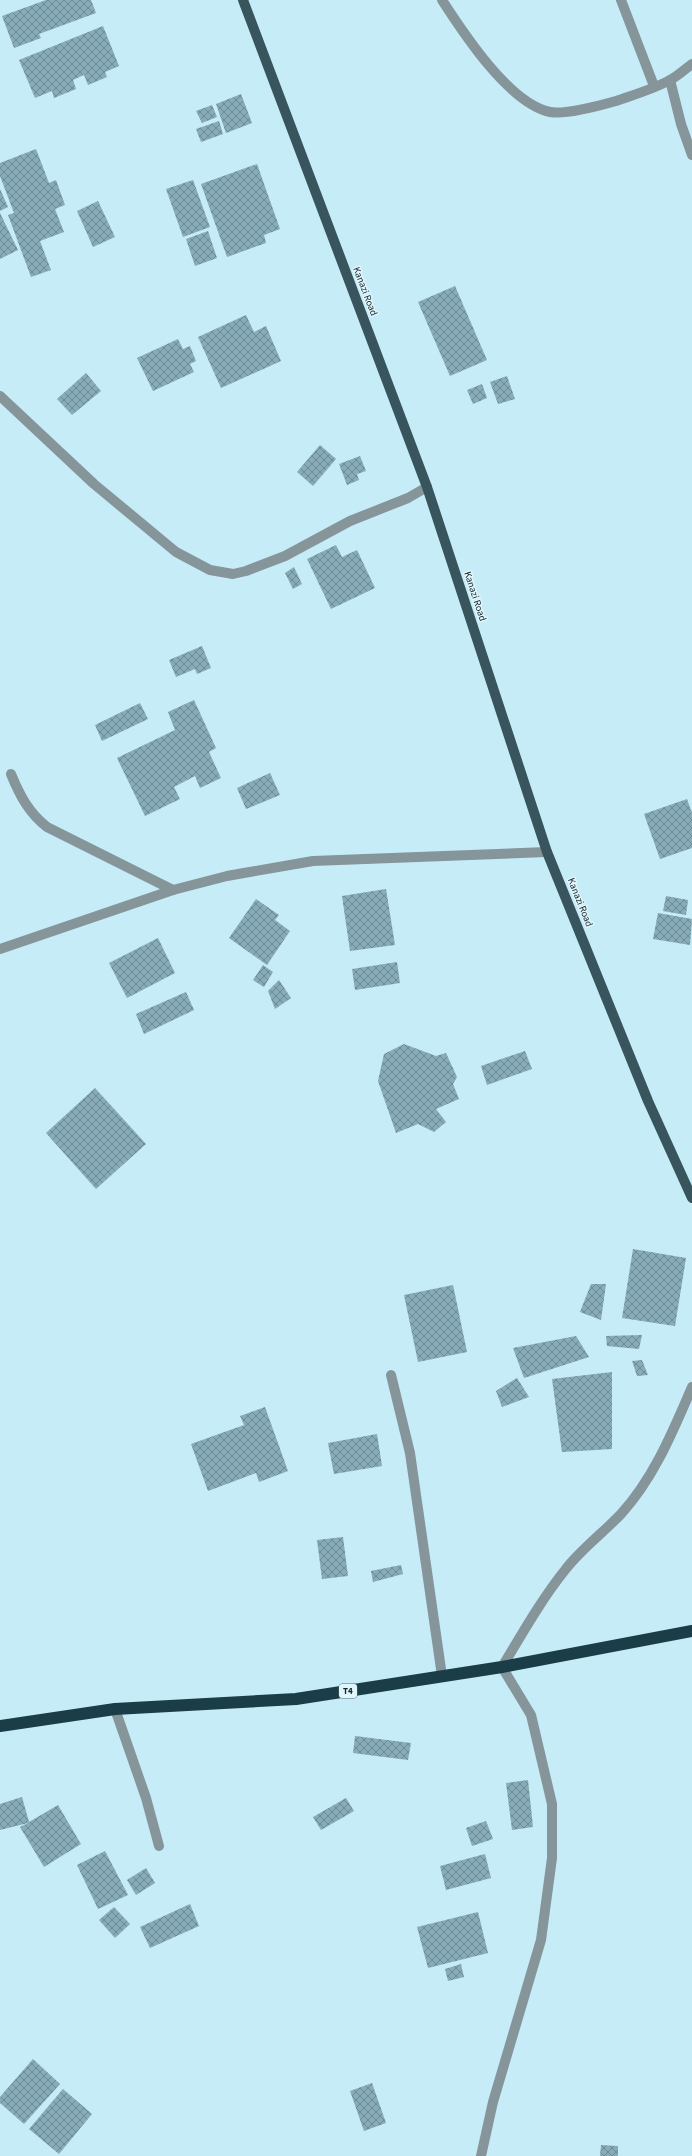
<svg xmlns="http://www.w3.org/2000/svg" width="692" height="2156" viewBox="0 0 692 2156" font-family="'Source Sans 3',sans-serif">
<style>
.building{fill:url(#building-cross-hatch)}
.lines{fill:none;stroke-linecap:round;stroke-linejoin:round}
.minor{stroke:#85959a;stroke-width:10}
.major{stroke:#38545c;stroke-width:10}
.highway{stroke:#1b3d47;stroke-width:12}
.labels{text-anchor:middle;stroke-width:3;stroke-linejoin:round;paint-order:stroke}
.shield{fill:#dff6fd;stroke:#536469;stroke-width:1}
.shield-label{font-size:9px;font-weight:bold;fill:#172529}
.street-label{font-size:10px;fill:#172529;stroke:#dff6fd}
</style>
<defs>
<pattern id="building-cross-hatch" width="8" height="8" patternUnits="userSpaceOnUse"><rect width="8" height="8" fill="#87abb7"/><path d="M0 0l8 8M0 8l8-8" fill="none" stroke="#6d8b95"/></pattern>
</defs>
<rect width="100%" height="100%" fill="#c6ecf8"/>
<g class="building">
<polygon points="46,0 91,0 96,13 39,34 41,38 14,48 2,16"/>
<polygon points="103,26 119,66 105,72 107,77 88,85 84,75 73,80 76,89 54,98 52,91 35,98 19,60"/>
<polygon points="241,94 252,123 226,133 216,104"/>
<polygon points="212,105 217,117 202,123 196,111"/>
<polygon points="219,121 223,134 201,142 196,129"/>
<polygon points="36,149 49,183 56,180 65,205 55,209 64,232 40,241 51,270 31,277 8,215 14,213 0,176 0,163"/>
<polygon points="257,164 280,229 264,235 266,243 227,257 201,184"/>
<polygon points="193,180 210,227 183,237 166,189"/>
<polygon points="0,189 8,207 0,211"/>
<polygon points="98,201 115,237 93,247 77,211"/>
<polygon points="0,213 18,250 0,259"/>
<polygon points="208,231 217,258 195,266 186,239"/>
<polygon points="455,286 487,360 450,376 418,302"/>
<polygon points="246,315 254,332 266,326 281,361 221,388 198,337"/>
<polygon points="178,339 183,349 190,346 196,361 190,364 194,372 153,391 137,358"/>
<polygon points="86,373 101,391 72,415 57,399"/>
<polygon points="507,376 515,399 498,404 490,382"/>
<polygon points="482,384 487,398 473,404 467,390"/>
<polygon points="320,445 336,459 313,486 297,472"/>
<polygon points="360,456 366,471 357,474 359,480 347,485 339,464"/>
<polygon points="336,545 342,557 357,550 375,588 331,609 307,559"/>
<polygon points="294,567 302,584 293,589 285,573"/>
<polygon points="202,646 211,668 197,674 195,669 176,677 169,660"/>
<polygon points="194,700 216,748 209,752 221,778 200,788 195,776 174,787 180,799 145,816 117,758 175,730 168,712"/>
<polygon points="140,703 148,719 102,741 95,725"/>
<polygon points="270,773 280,795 246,809 237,788"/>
<polygon points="687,799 692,813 692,848 660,859 644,814"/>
<polygon points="386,889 395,945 350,951 342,896"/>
<polygon points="666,896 688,900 686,915 663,911"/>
<polygon points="256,899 279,915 275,920 290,931 267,965 229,938"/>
<polygon points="658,913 692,919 690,945 653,939"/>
<polygon points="158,938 175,973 127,998 109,963"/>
<polygon points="397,962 400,983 355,990 352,969"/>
<polygon points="263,965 273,972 264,987 253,980"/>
<polygon points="279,980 291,998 275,1009 268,991"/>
<polygon points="186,992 194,1010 144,1034 136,1014"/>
<polygon points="404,1044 436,1056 446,1053 457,1077 453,1084 459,1099 436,1109 446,1122 434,1132 418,1124 396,1133 378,1081 384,1054"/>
<polygon points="525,1051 532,1069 487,1085 481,1066"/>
<polygon points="95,1088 146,1144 96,1189 46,1133"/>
<polygon points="633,1249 686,1258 675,1326 622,1318"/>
<polygon points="591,1284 606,1284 601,1320 580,1312"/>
<polygon points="453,1285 467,1352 418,1362 404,1295"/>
<polygon points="642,1335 639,1349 607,1346 606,1336"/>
<polygon points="576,1336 589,1357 524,1378 513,1348"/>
<polygon points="642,1360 648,1375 637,1376 632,1361"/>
<polygon points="612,1372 612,1449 562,1452 552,1379"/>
<polygon points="517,1378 529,1397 502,1407 496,1391"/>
<polygon points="265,1407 288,1471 259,1482 256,1473 208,1491 191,1444 244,1425 240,1416"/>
<polygon points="377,1434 382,1466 334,1474 328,1443"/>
<polygon points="343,1537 348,1576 322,1579 317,1540"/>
<polygon points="401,1565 403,1574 373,1582 371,1571"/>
<polygon points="355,1736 411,1743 408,1760 353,1753"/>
<polygon points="528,1780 533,1827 512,1830 506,1783"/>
<polygon points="22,1797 29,1822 58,1805 81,1844 44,1867 20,1827 28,1823 0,1830 0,1804"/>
<polygon points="346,1798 354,1811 321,1830 313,1817"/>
<polygon points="486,1821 493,1839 472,1846 466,1828"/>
<polygon points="105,1851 128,1895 98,1909 77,1865"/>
<polygon points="485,1854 491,1878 446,1890 440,1866"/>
<polygon points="146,1868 155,1883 136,1895 127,1880"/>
<polygon points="190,1904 199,1926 150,1948 140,1927"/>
<polygon points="114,1907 130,1924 115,1938 99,1920"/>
<polygon points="478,1912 488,1953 428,1968 417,1927"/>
<polygon points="461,1964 464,1977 448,1981 445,1969"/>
<polygon points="33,2059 60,2084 24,2124 0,2103 0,2097"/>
<polygon points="372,2083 386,2123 364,2131 350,2091"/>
<polygon points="63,2089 92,2114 59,2154 29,2129"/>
<polygon points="601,2145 618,2146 618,2156 600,2156"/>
</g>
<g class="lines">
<g class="minor">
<path d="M 442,0 C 464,34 509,103 550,112 C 564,115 602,105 616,101 C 633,95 654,89 670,80 C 678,76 685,69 692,64"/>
<polyline points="621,0 654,86"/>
<polyline points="670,80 681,124 692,155"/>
<polyline points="0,396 94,484 176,552 210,570 233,574 246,571 285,556 350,521 408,498 427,487"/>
<path d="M 11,774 C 20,796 29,813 47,827 L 173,890"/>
<polyline points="0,949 173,890 227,876 313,861 547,852"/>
<polyline points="391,1375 410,1453 442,1676"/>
<polyline points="115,1709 146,1798 159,1846"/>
<path d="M 481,2156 L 493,2102 L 541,1940 L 552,1858 L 552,1804 L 531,1715 L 502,1667 C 522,1634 541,1600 565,1570 C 581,1549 603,1533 621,1514 C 654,1478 673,1431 692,1387"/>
</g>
<polyline class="major" points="243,0 427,487 547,852 648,1101 692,1198"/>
<polyline class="highway" points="0,1726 115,1709 296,1699 502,1667 692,1631"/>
</g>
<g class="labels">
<rect class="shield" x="339" y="1684" width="18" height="14" rx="3"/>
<g class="shield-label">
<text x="348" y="1694">T4</text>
</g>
<g class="street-label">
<text transform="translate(366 291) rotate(69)" y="4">Kanazi Road</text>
<text transform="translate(476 596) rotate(72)" y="4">Kanazi Road</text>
<text transform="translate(581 902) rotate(68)" y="4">Kanazi Road</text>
</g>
</g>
</svg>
